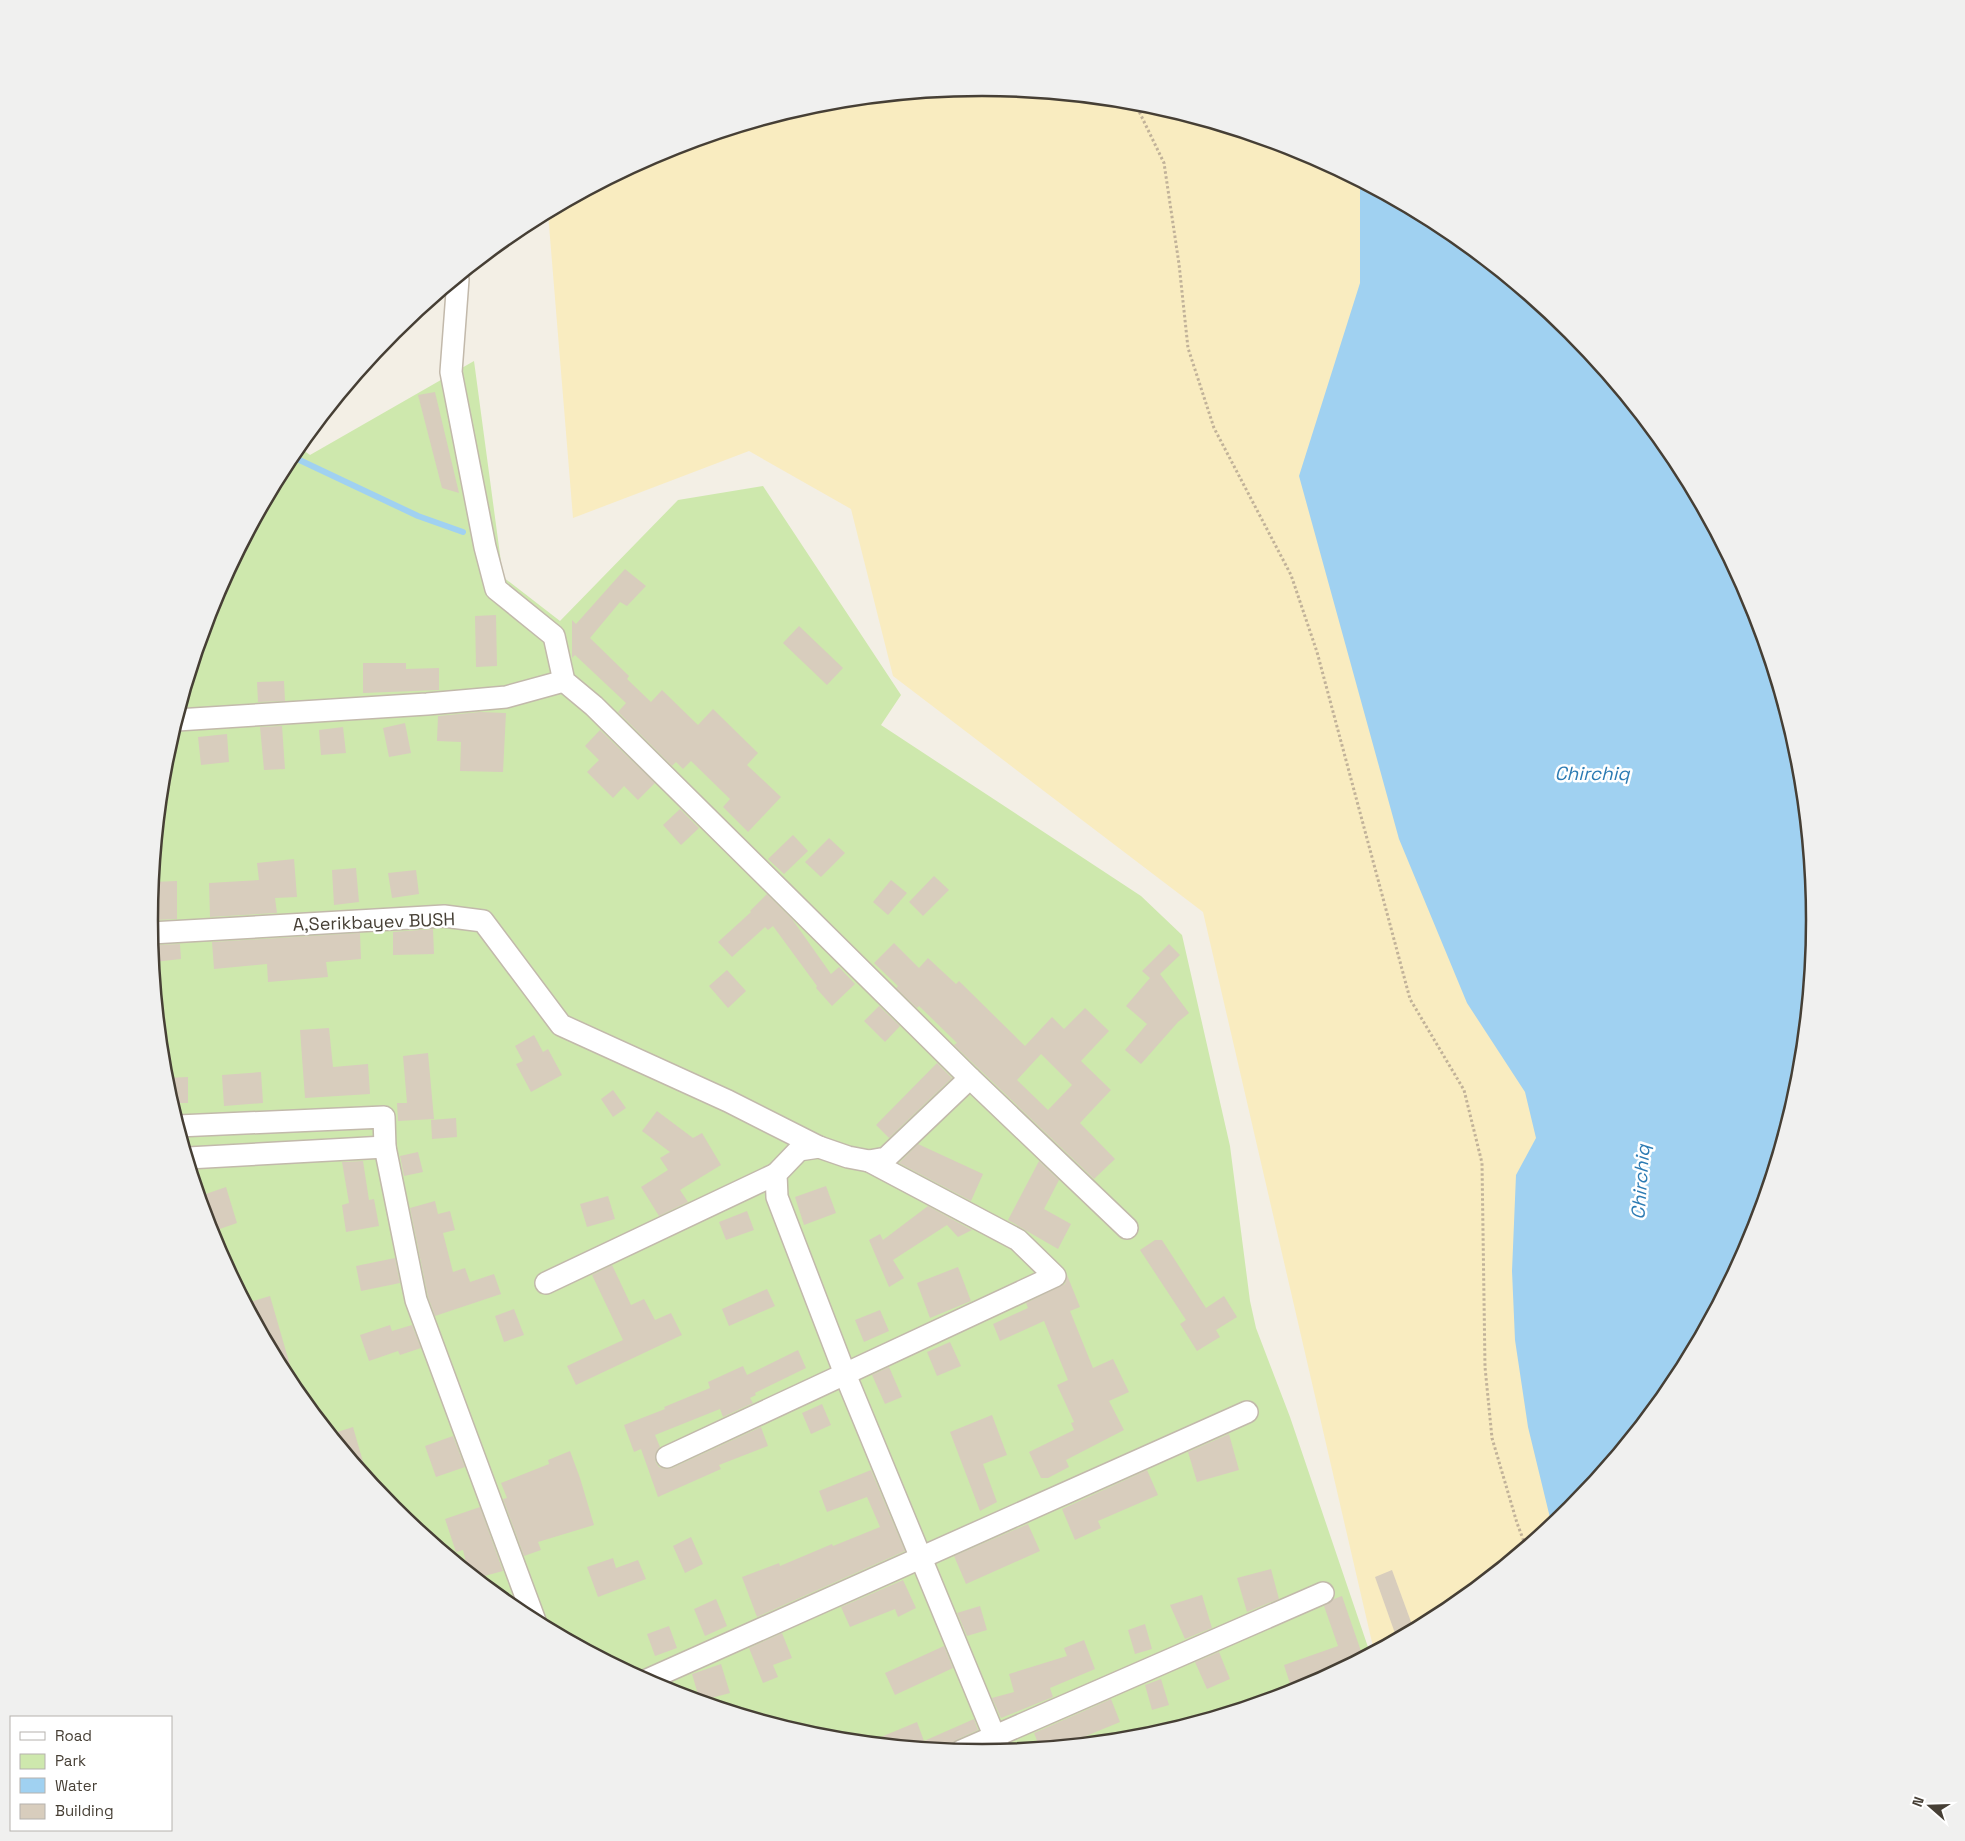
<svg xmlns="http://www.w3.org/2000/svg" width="1965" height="1841" viewBox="0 0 1965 1841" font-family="'Space Grotesk',sans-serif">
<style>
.green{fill:#cee8ad}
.sand{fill:#f9ecc0}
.water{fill:#a0d1f1}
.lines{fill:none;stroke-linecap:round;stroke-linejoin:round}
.stream{stroke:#a0d1f1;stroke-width:6}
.building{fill:#d8cdbd;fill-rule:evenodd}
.street-casing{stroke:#c2b9ab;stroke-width:24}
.path{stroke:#c1b299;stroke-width:3;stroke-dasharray:2.5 2.5;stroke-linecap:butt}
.street{stroke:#fff;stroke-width:21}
.labels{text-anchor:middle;stroke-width:5;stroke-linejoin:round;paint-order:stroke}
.street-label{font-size:18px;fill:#463f35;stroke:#fff}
.water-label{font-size:19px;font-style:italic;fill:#2c7bb3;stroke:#fff}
.rim{fill:none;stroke:#463f35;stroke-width:2.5}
</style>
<rect width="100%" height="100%" fill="#f3efe5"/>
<polygon class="green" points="474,361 503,577 560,621 678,500 763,486 901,695 881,725 1141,896 1182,935 1230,1146 1250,1301 1256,1328 1290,1417 1370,1653 1301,1690 1145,1738 982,1753 820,1737 663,1690 519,1613 393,1509 290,1383 213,1239 165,1083 150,920 166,758 213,601 290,457 299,447 310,455"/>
<polygon class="sand" points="982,88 1145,104 1302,151 1446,228 1572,332 1675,458 1752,602 1800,758 1815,921 1799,1083 1752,1240 1675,1384 1571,1510 1445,1613 1374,1651 1203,912 893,676 851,509 749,451 573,518 548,213 664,151 820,103"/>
<polygon class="water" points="1360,182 1446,228 1572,332 1675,458 1752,602 1800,758 1815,921 1799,1083 1752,1240 1675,1384 1571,1510 1552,1526 1528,1427 1515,1340 1512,1271 1516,1175 1536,1138 1525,1092 1467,1003 1399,839 1299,476 1360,283"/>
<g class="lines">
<polyline class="stream" points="291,456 418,516 463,532"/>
</g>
<g class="building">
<polygon points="435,392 459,493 442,488 418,395"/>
<polygon points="625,569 646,586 627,606 620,602 590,638 629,676 627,679 651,702 662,690 698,725 713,709 758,753 747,765 781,797 748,832 723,807 730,799 691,761 683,769 676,762 672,766 618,712 626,703 575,655 572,658 572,620 576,624"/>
<polygon points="496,615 497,666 476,667 475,616"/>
<polygon points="799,626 843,668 827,685 783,643"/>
<polygon points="363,663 406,663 406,669 439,668 439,690 363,693"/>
<polygon points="284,681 285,701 258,702 257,682"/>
<polygon points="480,712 506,713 503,772 460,771 461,742 437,741 438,716"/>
<polygon points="405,723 411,753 389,757 383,728"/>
<polygon points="282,726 285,769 264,770 260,727"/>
<polygon points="343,727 346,753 321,755 319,730"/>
<polygon points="600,730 655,783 638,800 624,786 613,798 587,772 599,760 585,746"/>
<polygon points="227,734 229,762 201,765 198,737"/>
<polygon points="680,809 699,828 681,845 663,825"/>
<polygon points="793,835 808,851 784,874 768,859"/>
<polygon points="829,838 845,853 821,877 805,862"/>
<polygon points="294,859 297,897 275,898 277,913 210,917 209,883 259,880 257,863"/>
<polygon points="356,868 359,902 334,905 332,870"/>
<polygon points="416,870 419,894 392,898 388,873"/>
<polygon points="934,876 949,890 923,916 909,902"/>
<polygon points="891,880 907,893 888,915 873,902"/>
<polygon points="177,881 177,919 153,920 152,899 153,882"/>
<polygon points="767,894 792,919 831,974 839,967 855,984 832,1006 816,988 817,986 773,926 768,930 765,927 732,957 718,942 751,912 750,911"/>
<polygon points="433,929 434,954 393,955 393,932"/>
<polygon points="360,933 361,959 326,962 328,977 268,982 267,964 214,969 212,942"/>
<path d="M 894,943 L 919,968 L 928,958 L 956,984 L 959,981 L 1025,1046 L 1052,1017 L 1064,1029 L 1085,1008 L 1109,1031 L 1081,1061 L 1111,1090 L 1080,1123 L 1115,1159 L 1094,1179 L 979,1069 L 954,1045 L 957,1043 L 919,1006 L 917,1008 L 896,988 L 898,986 L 874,963 ZM 1041,1054 L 1072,1085 L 1048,1110 L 1017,1080 Z"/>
<polygon points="180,944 181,959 154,962 153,945"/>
<polygon points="1169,944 1180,955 1160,974 1189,1013 1178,1022 1141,1064 1125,1050 1147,1024 1126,1006 1150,978 1142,971"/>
<polygon points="727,970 746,991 728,1008 709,986"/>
<polygon points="879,1006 900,1026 885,1042 864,1021"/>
<polygon points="329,1028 333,1067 368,1064 370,1094 305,1098 300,1030"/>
<polygon points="534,1035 543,1052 548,1049 562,1075 531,1092 516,1064 523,1061 515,1046"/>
<polygon points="428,1053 434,1119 398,1121 397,1103 407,1103 403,1056"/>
<polygon points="937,1063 952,1078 889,1138 876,1125"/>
<polygon points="261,1072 263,1103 224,1106 222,1075"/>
<polygon points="188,1077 188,1103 172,1103 165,1078"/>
<polygon points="613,1090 626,1108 613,1117 601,1099"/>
<polygon points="657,1111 693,1138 702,1133 721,1165 680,1190 688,1202 659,1216 641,1187 668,1170 660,1158 670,1152 642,1131"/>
<polygon points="456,1118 457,1137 432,1139 431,1120"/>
<polygon points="918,1144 983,1174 971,1201 899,1163"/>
<polygon points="418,1152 423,1172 404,1176 400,1156"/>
<polygon points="363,1161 369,1200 374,1199 379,1226 346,1232 342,1205 349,1203 342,1162"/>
<polygon points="1039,1161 1059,1180 1044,1209 1071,1224 1058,1249 1008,1220"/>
<polygon points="826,1186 836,1213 804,1225 795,1197"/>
<polygon points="226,1187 237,1223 211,1232 200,1196"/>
<polygon points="608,1196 615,1219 587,1227 580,1204"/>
<polygon points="435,1201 438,1214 450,1211 455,1230 443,1233 453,1272 465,1268 470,1282 494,1274 501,1294 435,1316 428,1297 410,1208"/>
<polygon points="928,1206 972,1230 958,1237 947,1225 893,1260 904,1278 889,1287 869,1240 880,1234 883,1240"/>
<polygon points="747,1211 754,1230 726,1240 719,1222"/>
<polygon points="1155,1240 1162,1240 1206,1308 1224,1296 1237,1317 1216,1330 1220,1337 1197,1351 1180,1324 1186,1320 1140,1250"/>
<polygon points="395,1258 400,1283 361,1291 356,1266"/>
<polygon points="612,1265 631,1305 644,1299 655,1320 671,1313 682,1335 576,1385 567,1366 623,1340 592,1275"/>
<polygon points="958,1267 971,1301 930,1318 917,1283"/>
<polygon points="1067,1275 1080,1307 1070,1311 1093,1368 1113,1359 1129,1392 1109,1401 1124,1430 1066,1460 1069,1467 1048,1478 1041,1478 1029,1452 1074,1430 1071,1423 1074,1422 1057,1385 1068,1380 1044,1321 1000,1341 993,1324 1028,1308 1026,1303 1065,1284"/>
<polygon points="767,1289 775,1306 729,1326 722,1309"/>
<polygon points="270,1296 292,1372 285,1375 247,1303"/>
<polygon points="514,1309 524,1335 504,1342 495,1316"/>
<polygon points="880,1310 889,1331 864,1342 855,1320"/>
<polygon points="390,1325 392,1331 412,1325 421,1348 400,1355 398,1351 369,1361 360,1335"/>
<polygon points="950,1342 961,1366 937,1376 927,1352"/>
<polygon points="798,1350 806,1368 755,1393 756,1395 750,1398 753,1403 723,1417 720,1409 655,1435 660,1447 657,1450 655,1456 656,1463 659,1467 665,1469 672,1468 761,1427 768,1446 719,1465 721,1469 658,1497 641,1449 634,1452 624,1425 665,1409 664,1407 710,1388 708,1382 743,1366 747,1375"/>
<polygon points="889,1367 902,1397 885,1404 872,1375"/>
<polygon points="822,1404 831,1425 811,1434 802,1413"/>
<polygon points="992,1415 1007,1455 983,1464 997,1502 980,1511 950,1432"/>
<polygon points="353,1427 368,1479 331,1434"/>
<polygon points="1229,1434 1239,1470 1197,1482 1188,1452"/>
<polygon points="453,1436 465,1467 436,1477 425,1446"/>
<polygon points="570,1451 580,1478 594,1525 538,1542 541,1550 524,1556 503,1499 507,1498 501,1483 549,1464 548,1460"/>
<polygon points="871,1470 905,1551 757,1617 742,1577 779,1563 780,1566 832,1544 833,1546 880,1527 867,1497 827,1512 819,1491"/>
<polygon points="1147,1470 1158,1495 1098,1521 1101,1528 1075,1540 1062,1509"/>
<polygon points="480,1507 503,1571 477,1578 468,1571 463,1550 456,1552 445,1519"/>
<polygon points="1028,1524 1040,1551 966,1584 954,1556"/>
<polygon points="691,1537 703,1564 685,1573 673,1546"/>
<polygon points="613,1558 616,1568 638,1560 646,1579 598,1597 587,1567"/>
<polygon points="1271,1569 1279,1599 1247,1612 1237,1578"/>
<polygon points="1392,1570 1414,1630 1397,1639 1375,1577"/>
<polygon points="903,1580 916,1608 898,1617 895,1609 850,1627 841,1607"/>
<polygon points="1202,1595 1212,1628 1185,1639 1170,1605"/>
<polygon points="1342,1596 1363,1657 1301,1690 1293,1693 1284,1665 1338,1646 1324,1606 1334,1599"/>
<polygon points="716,1599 727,1626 705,1636 694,1609"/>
<polygon points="980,1606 987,1630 967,1636 957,1613"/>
<polygon points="1145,1624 1152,1649 1135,1654 1128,1630"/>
<polygon points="669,1626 677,1648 655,1656 647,1634"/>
<polygon points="782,1633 792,1658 773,1665 778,1677 763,1683 749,1648"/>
<polygon points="1084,1640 1095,1669 1050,1688 1053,1697 1001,1718 992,1698 1014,1692 1009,1674 1067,1656 1064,1648"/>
<polygon points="944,1646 953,1668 895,1695 885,1673"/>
<polygon points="1219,1652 1230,1679 1207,1689 1195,1662"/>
<polygon points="721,1664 730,1693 700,1701 692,1674"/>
<polygon points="1161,1679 1169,1705 1152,1710 1145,1685"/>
<polygon points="1111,1699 1120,1722 1062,1746 1040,1748 1034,1733"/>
<polygon points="974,1719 978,1730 956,1740 951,1744 949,1750 869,1742 917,1722 924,1741"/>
</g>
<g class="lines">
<defs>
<g id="street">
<polyline points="458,279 451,372 485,547 496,589 554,636 564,681 594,706 970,1078 1127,1228"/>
<polyline points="177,720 427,704 506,697 564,681"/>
<polyline points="151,933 444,916 483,921 561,1025 728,1101 819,1147"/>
<polyline points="970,1078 886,1158 869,1161 848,1157 819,1147 799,1150 776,1174 777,1197 845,1374 1001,1752"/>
<polyline points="178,1126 384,1117 385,1147 416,1300 535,1621"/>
<polyline points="188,1158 385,1147"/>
<polyline points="546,1283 776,1174"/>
<polyline points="667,1457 1055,1276 1018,1240 869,1161"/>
<polyline points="647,1680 1247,1412"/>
<polyline points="961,1751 1323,1593"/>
</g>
</defs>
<use href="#street" class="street-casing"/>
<polyline class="path" points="1135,103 1164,163 1179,264 1188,348 1214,428 1291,575 1317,652 1410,999 1464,1090 1482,1163 1485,1367 1492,1438 1517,1523 1526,1547"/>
<use href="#street" class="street"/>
</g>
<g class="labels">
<g class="street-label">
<text transform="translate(374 922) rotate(-2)" y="6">A,Serikbayev BUSH</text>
</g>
<g class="water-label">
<text x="1592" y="780">Chirchiq</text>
<text transform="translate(1640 1182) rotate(-86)" y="7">Chirchiq</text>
</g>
</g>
<path d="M0 0H1965V1841H0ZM158 920a824 824 0 1 1 1648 0a824 824 0 1 1-1648 0Z" fill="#f0f0ef" fill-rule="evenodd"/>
<path class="rim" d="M158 920a824 824 0 1 1 1648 0a824 824 0 1 1-1648 0Z"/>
<rect x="10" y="1716" width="162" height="115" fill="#ffffff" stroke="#b5b2ae"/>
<rect x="20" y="1732" width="25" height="8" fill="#ffffff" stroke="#b5b2ae"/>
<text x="55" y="1741" font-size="15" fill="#463f35">Road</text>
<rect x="20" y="1754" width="25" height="15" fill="#cee8ad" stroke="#b5b2ae"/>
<text x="55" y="1766" font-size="15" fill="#463f35">Park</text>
<rect x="20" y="1778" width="25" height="15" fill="#a0d1f1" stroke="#b5b2ae"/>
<text x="55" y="1791" font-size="15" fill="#463f35">Water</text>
<rect x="20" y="1804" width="25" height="15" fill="#d8cdbd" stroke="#b5b2ae"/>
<text x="55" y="1816" font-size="15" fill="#463f35">Building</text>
<g transform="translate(1930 1806) rotate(290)" stroke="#ffffff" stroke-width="4" paint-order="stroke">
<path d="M0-4L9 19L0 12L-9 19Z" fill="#463f35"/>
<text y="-8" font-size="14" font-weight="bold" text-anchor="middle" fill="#463f35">N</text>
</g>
</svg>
